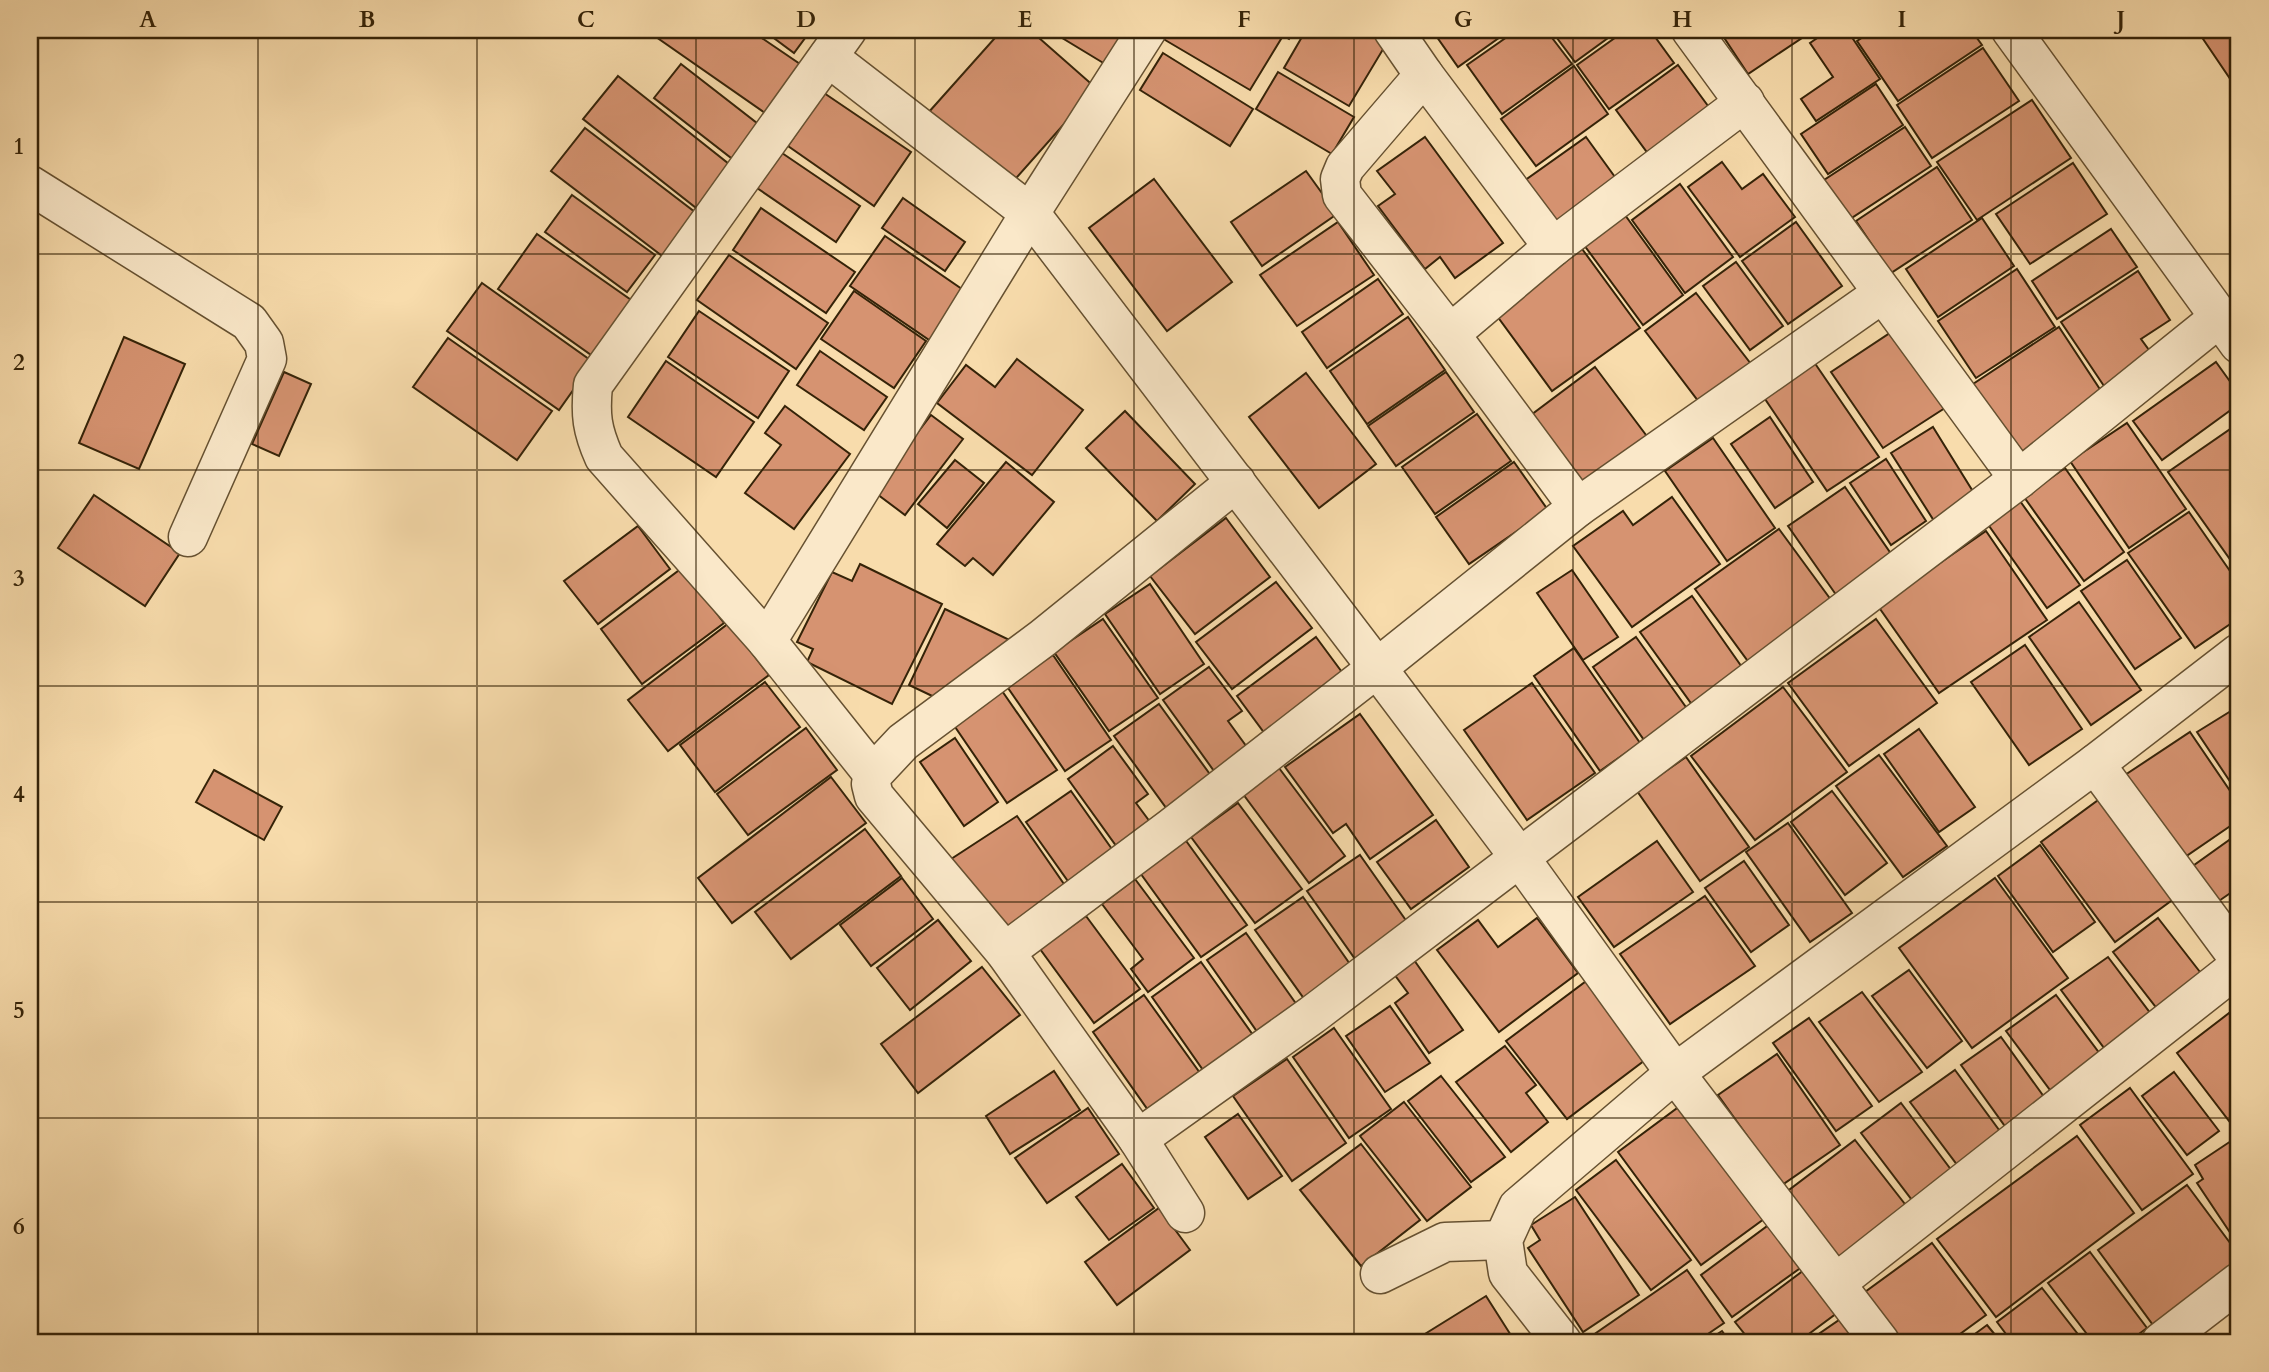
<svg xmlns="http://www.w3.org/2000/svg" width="2269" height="1372" viewBox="0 0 2269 1372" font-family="Cardo,serif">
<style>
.building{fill:#d69371;stroke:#352308;stroke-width:2}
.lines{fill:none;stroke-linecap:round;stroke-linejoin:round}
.minor-casing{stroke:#665131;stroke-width:41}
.minor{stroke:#fae8c9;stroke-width:38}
.grid{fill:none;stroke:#352308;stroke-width:2;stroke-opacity:0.55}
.neatline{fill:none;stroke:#352308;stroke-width:2.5}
.grid-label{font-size:23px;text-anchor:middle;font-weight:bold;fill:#352308}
</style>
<rect width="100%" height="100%" fill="#f8dcac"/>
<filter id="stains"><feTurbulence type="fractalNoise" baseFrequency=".00286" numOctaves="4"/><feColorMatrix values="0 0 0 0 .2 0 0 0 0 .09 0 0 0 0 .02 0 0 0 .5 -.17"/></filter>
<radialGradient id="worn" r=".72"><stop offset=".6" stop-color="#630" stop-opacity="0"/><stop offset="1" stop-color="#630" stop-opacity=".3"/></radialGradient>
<g class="building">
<polygon points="646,30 750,30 800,64 765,113"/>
<polygon points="763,30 811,30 794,53"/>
<polygon points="1002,30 1030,30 1096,88 1010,185 928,113"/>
<polygon points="1049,30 1126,30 1105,64"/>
<polygon points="1164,30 1266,30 1281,39 1250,90 1160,37"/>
<polygon points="1273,30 1295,30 1289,39"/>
<polygon points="1306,30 1380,30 1391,36 1349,106 1284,68"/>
<polygon points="1432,30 1510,30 1458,67"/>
<polygon points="1517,30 1546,30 1572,64 1502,114 1467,65"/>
<polygon points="1551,30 1619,30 1575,62"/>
<polygon points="1626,30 1650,30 1674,63 1609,109 1577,65"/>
<polygon points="1719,30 1814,30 1748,74"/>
<polygon points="1829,30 1847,30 1880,79 1816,121 1801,99 1833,77 1810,43"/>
<polygon points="1874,30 1971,30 1982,45 1898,101 1857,41"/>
<polygon points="2197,30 2239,30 2239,92"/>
<polygon points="1983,48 2019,101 1932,158 1897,105"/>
<polygon points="1163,53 1253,109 1230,146 1140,90"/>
<polygon points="681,64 762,127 735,161 654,98"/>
<polygon points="1678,65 1711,110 1649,155 1616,110"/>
<polygon points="1574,66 1608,114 1536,166 1501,119"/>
<polygon points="1278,72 1354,117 1332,154 1256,109"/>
<polygon points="618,76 734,168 700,211 583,119"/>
<polygon points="1876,84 1903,125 1828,174 1801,134"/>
<polygon points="824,93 911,152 874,206 788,146"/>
<polygon points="2032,100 2071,158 1977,220 1937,162"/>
<polygon points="1905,127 1931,166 1850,219 1824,180"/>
<polygon points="585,128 704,219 670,262 551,171"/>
<polygon points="1425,137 1503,243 1455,278 1440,257 1425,269 1378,206 1395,194 1377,171"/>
<polygon points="1586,137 1620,184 1558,228 1524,181"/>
<polygon points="782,153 860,206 836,242 757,188"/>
<polygon points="1722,162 1742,189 1763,174 1795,217 1740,257 1688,187"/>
<polygon points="2073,163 2107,214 2030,264 1996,214"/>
<polygon points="1937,167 1972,220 1891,273 1856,221"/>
<polygon points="1306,171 1337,214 1262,266 1231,222"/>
<polygon points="1154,179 1232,282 1167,331 1089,228"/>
<polygon points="1680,184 1733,257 1685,293 1632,220"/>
<polygon points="572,195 655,255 627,292 545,232"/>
<polygon points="903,198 965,242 945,271 882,228"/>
<polygon points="761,208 855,272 826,313 733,250"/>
<polygon points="1625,215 1683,295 1643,325 1584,245"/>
<polygon points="1982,218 2014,266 1938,317 1906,269"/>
<polygon points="1338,222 1374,275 1297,326 1260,275"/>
<polygon points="1796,222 1842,286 1788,324 1742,261"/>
<polygon points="2111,229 2137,267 2057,319 2032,281"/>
<polygon points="537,234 634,302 594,357 498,289"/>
<polygon points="885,236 972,296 938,346 850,286"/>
<polygon points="1577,242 1640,328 1552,391 1489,305"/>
<polygon points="729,255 828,323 796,369 697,300"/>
<polygon points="1736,262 1783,326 1750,350 1703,286"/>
<polygon points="2017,269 2055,327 1976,378 1938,321"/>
<polygon points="2138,271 2170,320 2141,339 2157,361 2108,392 2061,322"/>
<polygon points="1378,279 1403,314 1327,368 1302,332"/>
<polygon points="482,283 593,362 559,410 447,331"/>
<polygon points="854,291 926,341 894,388 821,339"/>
<polygon points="1696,293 1751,364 1699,402 1645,331"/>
<polygon points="699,311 789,371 758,418 668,357"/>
<polygon points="1408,317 1445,370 1367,424 1330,371"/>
<polygon points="2059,327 2107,400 2018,458 1970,386"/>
<polygon points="1896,329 1948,406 1883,448 1831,372"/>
<polygon points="124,337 185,364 139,469 79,443"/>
<polygon points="448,338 552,411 517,460 413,387"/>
<polygon points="820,351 887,397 864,430 797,385"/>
<polygon points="1017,359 1083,410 1032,475 937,403 966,365 995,387"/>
<polygon points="666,361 754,422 716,477 628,417"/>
<polygon points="1814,362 1879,457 1827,491 1763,396"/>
<polygon points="2216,362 2239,394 2239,404 2162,460 2133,421"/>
<polygon points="1595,367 1652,443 1583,494 1527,418"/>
<polygon points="284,372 311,384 279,456 252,444"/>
<polygon points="1446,372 1474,412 1396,466 1368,426"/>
<polygon points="1306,373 1376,464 1319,508 1249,417"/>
<polygon points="785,406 850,454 794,529 745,493 781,445 765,433"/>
<polygon points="1125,411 1195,484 1157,521 1086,448"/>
<polygon points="1477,414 1511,461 1435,514 1402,467"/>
<polygon points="931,415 963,439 905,515 873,491"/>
<polygon points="1770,417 1813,482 1775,508 1731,444"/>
<polygon points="2127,423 2186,509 2129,548 2070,461"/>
<polygon points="2239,423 2239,572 2168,472"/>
<polygon points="1933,427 1977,498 1936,524 1891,453"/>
<polygon points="1713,438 1775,528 1727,561 1665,471"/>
<polygon points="1886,459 1926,521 1891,545 1850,483"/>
<polygon points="955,460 984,483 947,528 918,504"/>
<polygon points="1006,462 1054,502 993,575 973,558 965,566 937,544"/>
<polygon points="1514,462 1548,510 1469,564 1436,517"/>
<polygon points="2065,468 2124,552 2084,581 2024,497"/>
<polygon points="1845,487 1896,561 1839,599 1788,526"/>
<polygon points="94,495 180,553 145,606 58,548"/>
<polygon points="1672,497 1720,564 1632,627 1573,546 1623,511 1633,525"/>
<polygon points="2020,501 2080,585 2047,608 1987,523"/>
<polygon points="2189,512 2239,584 2239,618 2195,648 2128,553"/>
<polygon points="1226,518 1270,577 1195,634 1150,576"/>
<polygon points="638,526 670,569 598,624 564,581"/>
<polygon points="1779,529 1834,604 1750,664 1695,589"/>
<polygon points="1986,531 2047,620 1939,693 1878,606"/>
<polygon points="2127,560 2181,638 2135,669 2081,591"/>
<polygon points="860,564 942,604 892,704 807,662 813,649 797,642 832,572 852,581"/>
<polygon points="682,568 724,623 642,684 601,629"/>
<polygon points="1572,570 1618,637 1583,660 1537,593"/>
<polygon points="1276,582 1312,628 1232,689 1196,642"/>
<polygon points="1150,584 1204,664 1160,694 1105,614"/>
<polygon points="1692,596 1744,670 1693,706 1640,632"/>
<polygon points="2079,602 2141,690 2091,725 2029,637"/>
<polygon points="945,609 1024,647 947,703 909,685"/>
<polygon points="1103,619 1158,698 1109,731 1054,652"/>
<polygon points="1876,619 1937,703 1849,766 1788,683"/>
<polygon points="729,623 769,675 668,751 628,700"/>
<polygon points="1316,637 1350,683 1271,742 1237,696"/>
<polygon points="1636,637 1688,710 1644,740 1593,667"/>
<polygon points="2025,645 2082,729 2029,765 1971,682"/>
<polygon points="1574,648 1640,743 1600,771 1534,676"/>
<polygon points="1053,655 1111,740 1065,771 1006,685"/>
<polygon points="1209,667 1242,711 1228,721 1252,754 1219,778 1163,700"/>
<polygon points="765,682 800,727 715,792 680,745"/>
<polygon points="1532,683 1595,773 1527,820 1464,730"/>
<polygon points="1783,687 1847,772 1755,840 1691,756"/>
<polygon points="1000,688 1057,770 1007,803 951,721"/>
<polygon points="1159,704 1217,784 1172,816 1114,736"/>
<polygon points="2239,706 2239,795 2197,732"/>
<polygon points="1360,714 1433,815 1370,859 1346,824 1333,833 1285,767"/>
<polygon points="806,728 837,770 748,835 717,794"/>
<polygon points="1919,729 1975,807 1939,832 1884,754"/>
<polygon points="2190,732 2239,804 2239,820 2182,859 2125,775"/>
<polygon points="955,738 998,802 964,826 920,762"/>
<polygon points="1113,746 1148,794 1136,803 1156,830 1122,854 1068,779"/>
<polygon points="1879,755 1947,846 1903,877 1836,786"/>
<polygon points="1686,757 1749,847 1700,881 1637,791"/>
<polygon points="1279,768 1345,856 1309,883 1243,794"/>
<polygon points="214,770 282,807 264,840 196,802"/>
<polygon points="831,777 866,823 732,923 698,878"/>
<polygon points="1071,791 1114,852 1070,884 1026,822"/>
<polygon points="1832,791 1887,863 1845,895 1791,822"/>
<polygon points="2101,798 2175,898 2115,942 2041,842"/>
<polygon points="1238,803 1302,889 1255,923 1191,837"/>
<polygon points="1017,816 1066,887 995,935 945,863"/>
<polygon points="1436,820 1469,867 1411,909 1377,862"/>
<polygon points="1788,823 1852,913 1810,942 1746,852"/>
<polygon points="865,829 901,876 791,959 755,912"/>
<polygon points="2239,833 2239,887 2216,903 2190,868"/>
<polygon points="1184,838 1247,925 1201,957 1138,870"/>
<polygon points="1657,841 1693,892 1614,947 1578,897"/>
<polygon points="2040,845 2095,922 2053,952 1998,876"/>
<polygon points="1360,855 1412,929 1360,966 1307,891"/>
<polygon points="1744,861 1789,925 1751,952 1705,888"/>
<polygon points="902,878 933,919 871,966 840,925"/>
<polygon points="1995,878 2068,978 1972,1048 1899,948"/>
<polygon points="1135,879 1194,958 1148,992 1131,969 1143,959 1102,904"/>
<polygon points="1705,896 1755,966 1670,1024 1620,954"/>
<polygon points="1303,897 1352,967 1305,1000 1255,930"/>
<polygon points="1086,916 1140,989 1094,1023 1040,949"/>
<polygon points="1537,918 1578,973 1499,1032 1437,950 1478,920 1498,947"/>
<polygon points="2158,918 2207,981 2162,1015 2113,952"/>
<polygon points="938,920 971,961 910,1010 877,968"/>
<polygon points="1246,933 1297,1005 1258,1033 1207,960"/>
<polygon points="2108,957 2157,1022 2110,1056 2061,990"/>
<polygon points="1414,960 1463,1030 1429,1053 1395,1003 1408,993 1394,974"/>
<polygon points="1201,962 1253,1035 1203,1070 1152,997"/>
<polygon points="982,967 1020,1015 918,1093 881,1044"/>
<polygon points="1909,970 1962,1041 1927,1068 1872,996"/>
<polygon points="1593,976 1653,1054 1567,1119 1506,1041"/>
<polygon points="1862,992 1922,1072 1879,1102 1819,1022"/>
<polygon points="1144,995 1200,1073 1148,1110 1093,1032"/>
<polygon points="2056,995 2106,1062 2056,1098 2006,1031"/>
<polygon points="1390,1006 1430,1063 1385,1092 1346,1036"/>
<polygon points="2233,1010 2239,1018 2239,1134 2177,1053"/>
<polygon points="1809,1018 1872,1106 1836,1131 1773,1043"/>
<polygon points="1334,1028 1391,1109 1349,1138 1293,1057"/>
<polygon points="2001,1037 2047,1101 2007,1129 1961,1065"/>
<polygon points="1505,1046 1536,1085 1526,1093 1548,1122 1511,1152 1456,1082"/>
<polygon points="1777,1054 1840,1145 1782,1185 1718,1095"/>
<polygon points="1287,1059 1346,1143 1292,1181 1233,1096"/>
<polygon points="1955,1070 2002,1134 1958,1166 1910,1102"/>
<polygon points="1054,1071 1080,1110 1010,1154 986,1116"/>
<polygon points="2174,1072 2219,1131 2187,1155 2142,1096"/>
<polygon points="1441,1076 1505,1157 1471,1182 1408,1101"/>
<polygon points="2130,1088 2193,1174 2142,1210 2080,1125"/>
<polygon points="1404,1102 1471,1187 1427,1221 1360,1136"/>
<polygon points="1684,1103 1768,1216 1701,1265 1618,1152"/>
<polygon points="1901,1103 1955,1175 1915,1204 1861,1133"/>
<polygon points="1088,1108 1119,1154 1047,1203 1015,1158"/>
<polygon points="1238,1114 1282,1176 1248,1199 1205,1137"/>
<polygon points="2077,1136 2134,1213 1996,1317 1937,1239"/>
<polygon points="2234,1139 2239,1146 2239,1246 2197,1183 2203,1179 2195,1165"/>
<polygon points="1855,1140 1908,1208 1838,1261 1785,1193"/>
<polygon points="1361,1144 1420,1220 1361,1266 1300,1190"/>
<polygon points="1616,1160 1691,1260 1651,1290 1576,1190"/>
<polygon points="1122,1164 1154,1208 1109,1240 1076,1197"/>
<polygon points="2187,1185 2239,1255 2239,1262 2153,1325 2098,1250"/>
<polygon points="1575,1197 1639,1295 1583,1332 1528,1248 1540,1240 1531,1225"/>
<polygon points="1159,1208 1190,1250 1117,1305 1085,1262"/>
<polygon points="1774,1221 1806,1264 1732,1317 1701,1275"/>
<polygon points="1932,1243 1986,1315 1949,1342 1902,1342 1865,1292"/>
<polygon points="2090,1252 2147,1328 2128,1342 2093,1342 2048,1283"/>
<polygon points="1808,1267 1841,1310 1798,1342 1751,1342 1735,1322"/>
<polygon points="1687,1270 1724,1323 1696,1342 1583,1342"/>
<polygon points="2042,1288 2084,1342 2012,1342 1997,1322"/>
<polygon points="1486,1296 1514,1340 1510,1342 1412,1342"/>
<polygon points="1842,1318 1859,1342 1807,1342"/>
<polygon points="1987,1325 2001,1342 1964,1342"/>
<polygon points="1722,1331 1730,1342 1705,1342"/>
</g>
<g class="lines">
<defs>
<g id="minor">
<path d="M 847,30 L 593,385 C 590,415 592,430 604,457 L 767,641 L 873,774"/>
<polyline points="1393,30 1424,75 1553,247"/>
<polyline points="1691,30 2019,479 2220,317"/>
<polyline points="2011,30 2239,344"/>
<polyline points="828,57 1030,213 1377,668 1520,858 1675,1073 1880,1342"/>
<polyline points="1424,75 1345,167 1340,179 1342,195 1450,334 1578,507"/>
<polyline points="30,185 249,322 264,343 267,359 188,537"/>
<polyline points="1450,334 1553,247 1745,102"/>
<polyline points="767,641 1030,213 1147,30"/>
<polyline points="2095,764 2239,959"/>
<polyline points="1005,952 1171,828 1377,668 1578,507 1883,293"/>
<polyline points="1138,1139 1312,1015 2019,479"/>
<polyline points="1185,1213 1138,1139 1005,952 874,796 871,784 873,774 903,742 1043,638 1236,482"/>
<polyline points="1380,1274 1445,1242 1503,1240"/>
<polyline points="1836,1283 2239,966"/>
<polyline points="1562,1342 1508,1273 1503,1240 1518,1207 1675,1073 2095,764 2239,653"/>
<polyline points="2161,1342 2239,1282"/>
</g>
</defs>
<use href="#minor" class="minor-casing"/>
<use href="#minor" class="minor"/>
</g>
<path class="grid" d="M 258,30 L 258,1342M 477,30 L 477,1342M 696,30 L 696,1342M 915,30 L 915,1342M 1134,30 L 1134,1342M 1354,30 L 1354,1342M 1573,30 L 1573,1342M 1792,30 L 1792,1342M 2011,30 L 2011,1342M 30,254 L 2239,254M 30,470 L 2239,470M 30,686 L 2239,686M 30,902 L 2239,902M 30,1118 L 2239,1118"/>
<rect width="2269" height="1372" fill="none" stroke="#f8dcac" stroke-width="77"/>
<rect x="38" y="38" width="2192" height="1296" class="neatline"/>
<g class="grid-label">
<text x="148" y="27">A</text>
<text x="367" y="27">B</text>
<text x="586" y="27">C</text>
<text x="806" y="27">D</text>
<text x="1025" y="27">E</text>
<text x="1244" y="27">F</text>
<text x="1463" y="27">G</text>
<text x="1682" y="27">H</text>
<text x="1902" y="27">I</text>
<text x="2121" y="27">J</text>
<text x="19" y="154">1</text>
<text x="19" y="370">2</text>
<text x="19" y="586">3</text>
<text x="19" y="802">4</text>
<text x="19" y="1018">5</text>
<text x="19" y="1234">6</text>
</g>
<rect width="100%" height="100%" filter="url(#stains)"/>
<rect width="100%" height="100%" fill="url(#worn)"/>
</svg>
